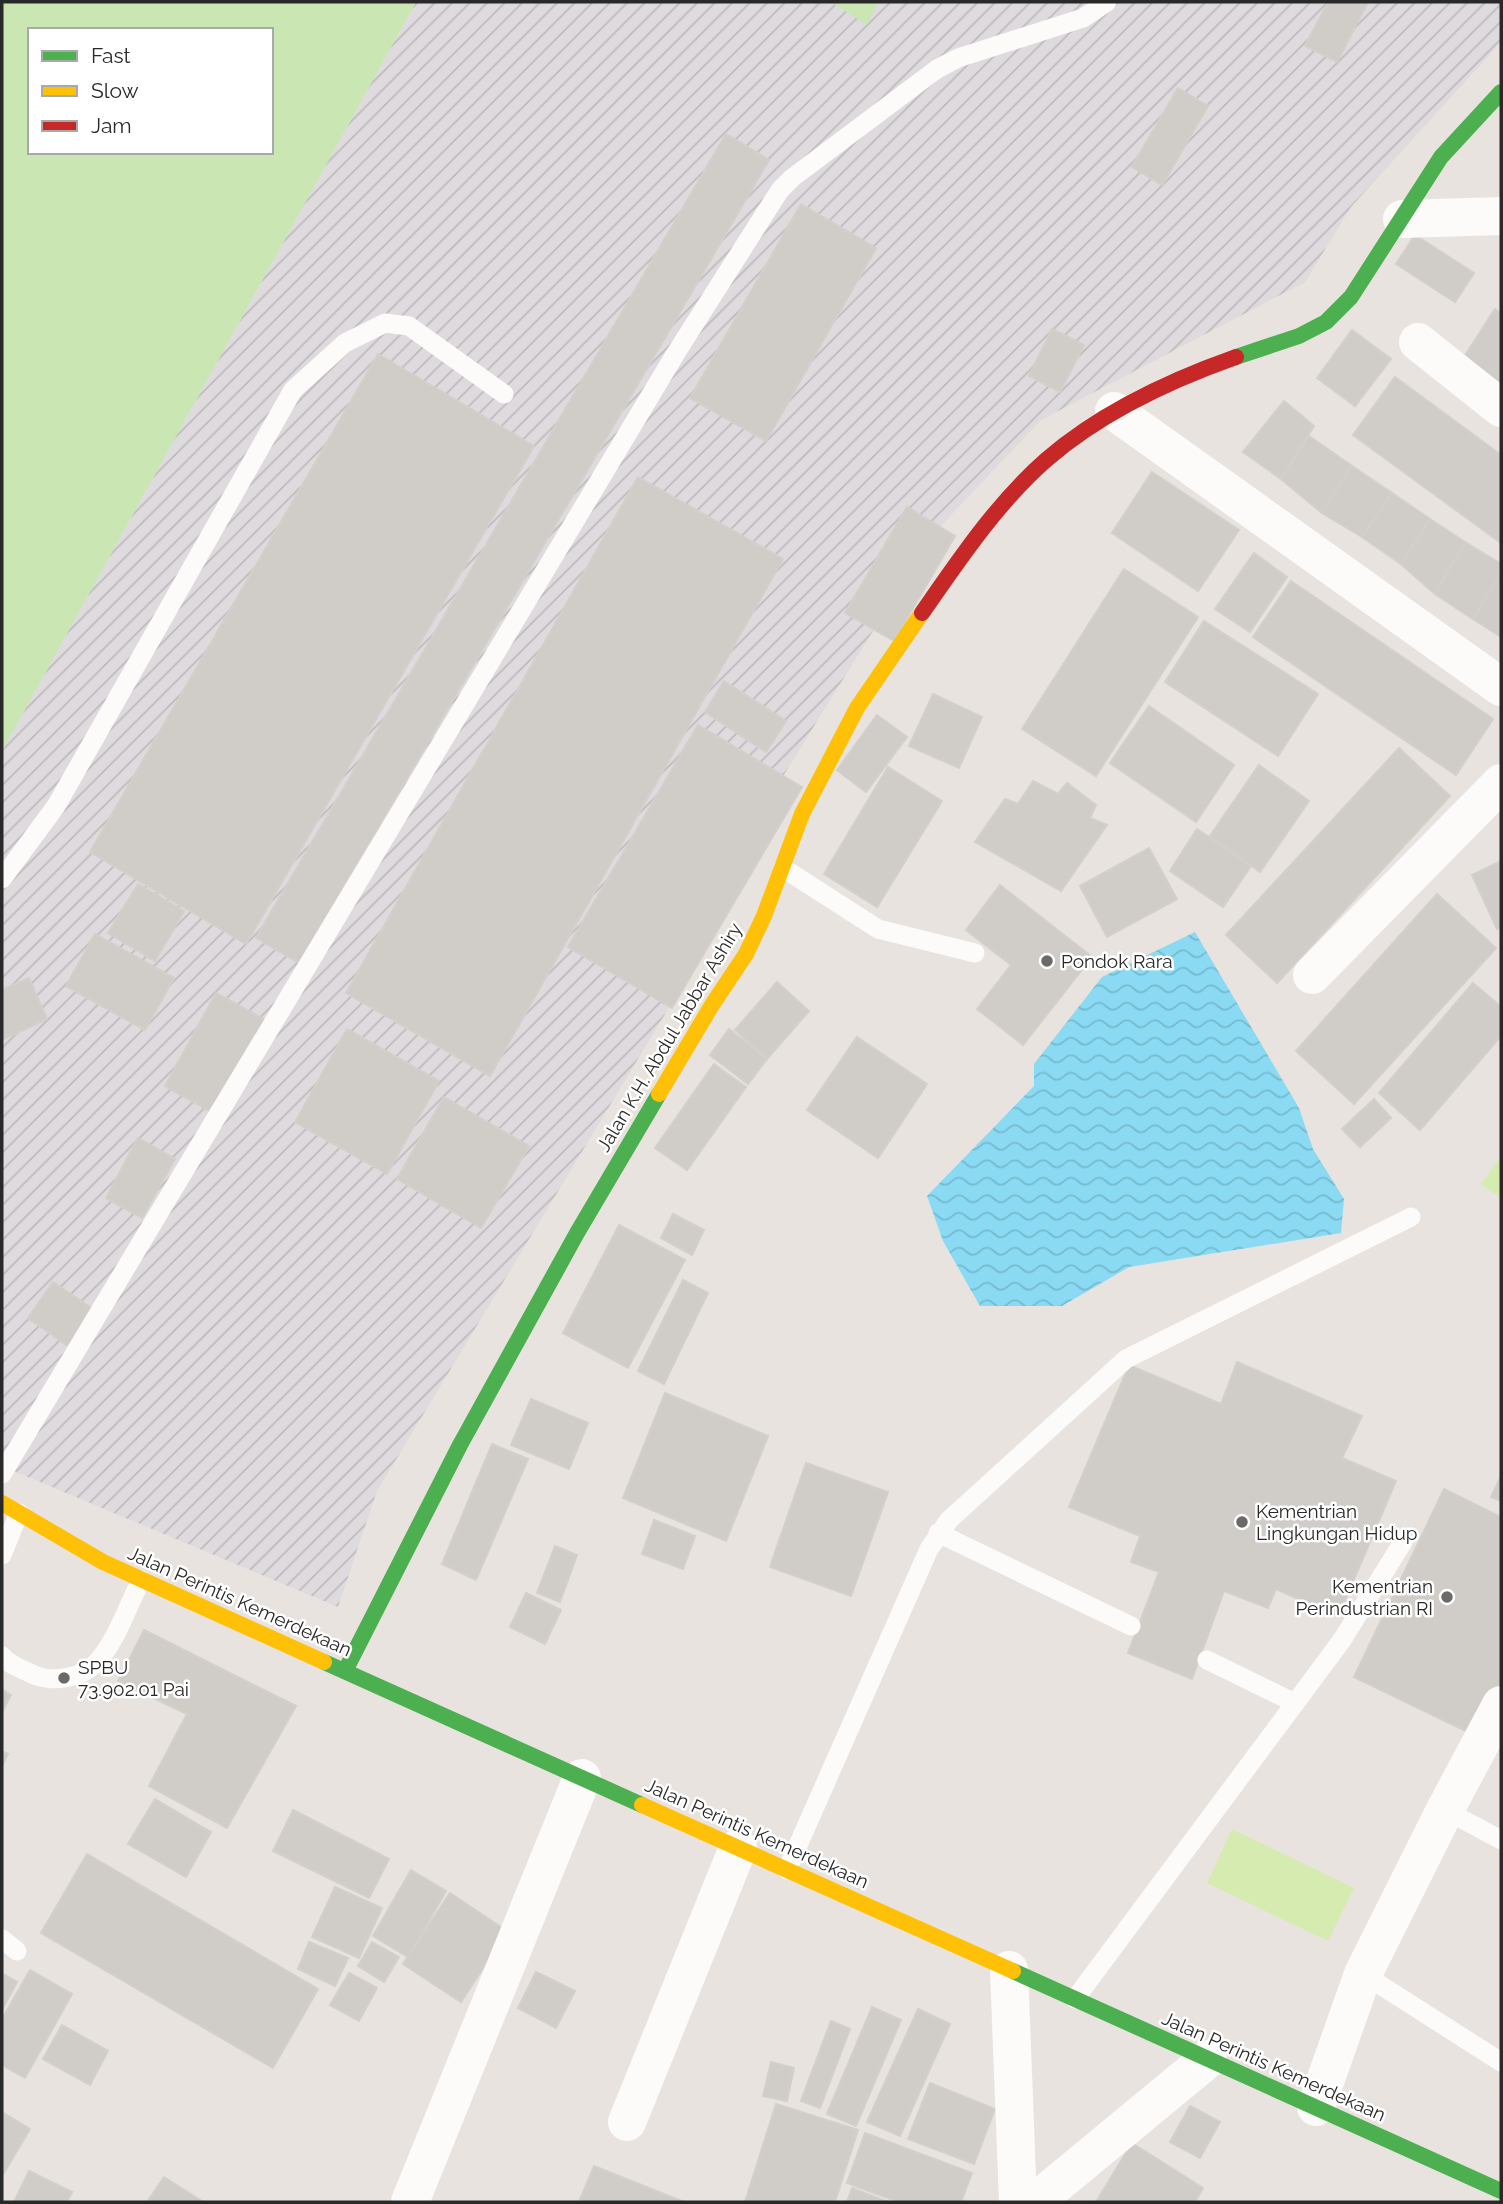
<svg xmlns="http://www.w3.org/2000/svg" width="1503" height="2204" viewBox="0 0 1503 2204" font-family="Raleway,sans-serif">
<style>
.industrial{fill:url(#industrial-furrows)}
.garden{fill:#c9e6b3;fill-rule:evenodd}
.pitch{fill:#d6ebaf}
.water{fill:url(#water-waves)}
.building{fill:#d0cdc9;stroke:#d3cfca;stroke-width:2}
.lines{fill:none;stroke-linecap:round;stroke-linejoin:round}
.lane{stroke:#fcfbfa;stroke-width:19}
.street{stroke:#fcfbfa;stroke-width:38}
.fast{stroke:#4caf50;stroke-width:16}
.slow{stroke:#ffc107;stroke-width:16}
.jam{stroke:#c62828;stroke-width:16}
.poi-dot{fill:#6c6a68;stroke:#fff;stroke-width:2.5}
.labels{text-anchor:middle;stroke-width:5;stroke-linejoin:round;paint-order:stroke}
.poi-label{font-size:19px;fill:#292929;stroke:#fff;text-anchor:start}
.street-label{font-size:19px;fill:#292929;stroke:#fff}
</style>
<defs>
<pattern id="industrial-furrows" width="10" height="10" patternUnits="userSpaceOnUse" patternTransform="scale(1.75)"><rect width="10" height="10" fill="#dedadd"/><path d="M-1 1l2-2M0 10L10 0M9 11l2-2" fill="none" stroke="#bebbbe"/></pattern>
<pattern id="water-waves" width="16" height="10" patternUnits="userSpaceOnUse" patternTransform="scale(1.75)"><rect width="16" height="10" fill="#89daf2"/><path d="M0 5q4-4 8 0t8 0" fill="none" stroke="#76bbd0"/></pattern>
</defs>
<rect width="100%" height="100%" fill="#e8e3de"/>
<polygon class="industrial" points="416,2 831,2 867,24 878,2 1501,2 1501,42 1351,207 1305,282 1041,420 933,534 723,873 714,933 377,1491 338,1607 2,1466 2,751"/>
<g class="garden">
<path d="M 2,2 L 416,2 L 2,751 ZM 30,30 L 271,30 L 271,152 L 30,152 Z"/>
<polygon points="831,2 878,2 867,25"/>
</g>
<g class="pitch">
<polygon points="1501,1156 1501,1198 1481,1184"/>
<polygon points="1232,1829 1354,1888 1328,1941 1207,1883"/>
</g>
<polygon class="water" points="1195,932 1299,1108 1313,1149 1344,1199 1341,1233 1129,1267 1062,1306 980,1306 943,1241 927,1196 1034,1086 1034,1064 1102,977"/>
<g class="building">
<polygon points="1328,2 1368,2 1337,62 1305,46"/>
<polygon points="1178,88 1208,106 1162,185 1132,167"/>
<polygon points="726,134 769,160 299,963 256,938"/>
<polygon points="801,204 876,248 766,441 690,398"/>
<polygon points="1415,235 1474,273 1455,302 1396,264"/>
<polygon points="1495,309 1501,313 1501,392 1459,365"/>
<polygon points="1052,329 1084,345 1060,392 1029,376"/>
<polygon points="1352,330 1391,359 1355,406 1317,378"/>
<polygon points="378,354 534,446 246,944 90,852"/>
<polygon points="1395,377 1501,455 1501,543 1353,435"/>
<polygon points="1284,401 1314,426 1281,479 1243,452"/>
<polygon points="1309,436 1352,466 1322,513 1281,479"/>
<polygon points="1352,466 1392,493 1362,537 1322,513"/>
<polygon points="1152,472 1239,530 1198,591 1112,533"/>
<polygon points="638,477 783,559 490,1076 346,993"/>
<polygon points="1392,493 1430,519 1401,564 1362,537"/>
<polygon points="907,507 955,536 894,641 845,613"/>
<polygon points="1430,519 1465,542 1435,594 1401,564"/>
<polygon points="1465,542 1501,564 1501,573 1473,619 1435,594"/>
<polygon points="1254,553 1287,577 1250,632 1215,609"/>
<polygon points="1124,569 1198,617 1096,776 1022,729"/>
<polygon points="1501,573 1501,637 1473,619"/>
<polygon points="1291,581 1493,719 1456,775 1253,637"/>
<polygon points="1204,621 1318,694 1278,756 1165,682"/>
<polygon points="724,681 786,721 766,752 705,712"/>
<polygon points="933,694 982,717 959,768 909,746"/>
<polygon points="1149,706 1234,765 1196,822 1110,763"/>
<polygon points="877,715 907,737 866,792 837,770"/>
<polygon points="698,725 802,787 672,1008 568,947"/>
<polygon points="1399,748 1450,796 1277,983 1226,935"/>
<polygon points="1259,765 1309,801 1260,872 1210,836"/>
<polygon points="888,767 942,801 877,907 824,874"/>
<polygon points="1033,781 1058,794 1067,783 1096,805 1090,818 1107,825 1061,891 975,842 1005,799 1018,804"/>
<polygon points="1197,829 1251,866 1223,907 1170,871"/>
<polygon points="1149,848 1177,899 1107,937 1080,886"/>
<polygon points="1501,861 1501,927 1497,929 1472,875"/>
<polygon points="138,884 184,911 155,961 108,933"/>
<polygon points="1000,885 1092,957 1023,1045 977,1009 1011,965 966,930"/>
<polygon points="1437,894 1496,948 1354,1104 1296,1051"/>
<polygon points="95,934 174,978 145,1030 66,986"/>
<polygon points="29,978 47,1019 2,1040 2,990"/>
<polygon points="777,982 809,1011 767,1059 735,1030"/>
<polygon points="1473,983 1501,1007 1501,1036 1420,1130 1379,1093"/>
<polygon points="216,993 269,1022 217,1115 165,1086"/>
<polygon points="347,1029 439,1081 387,1174 295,1122"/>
<polygon points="729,1029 767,1059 748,1084 710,1055"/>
<polygon points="857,1037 927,1084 878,1158 807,1110"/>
<polygon points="714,1064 746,1087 687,1170 655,1148"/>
<polygon points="444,1097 529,1146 481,1228 397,1179"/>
<polygon points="1374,1099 1391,1118 1360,1147 1342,1129"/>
<polygon points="138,1138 175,1159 142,1218 106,1198"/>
<polygon points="673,1214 704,1230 692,1255 661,1238"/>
<polygon points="619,1225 685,1260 628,1368 563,1333"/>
<polygon points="683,1280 708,1293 664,1384 638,1371"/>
<polygon points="53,1282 93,1309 68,1346 28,1318"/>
<polygon points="1237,1362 1362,1416 1342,1458 1396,1481 1338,1617 1276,1589 1268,1608 1224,1591 1192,1679 1128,1653 1159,1572 1131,1562 1140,1536 1069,1507 1129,1365 1221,1404"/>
<polygon points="665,1393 768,1436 726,1541 623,1498"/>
<polygon points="531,1399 588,1423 569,1469 511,1445"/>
<polygon points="492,1444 528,1459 476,1580 442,1564"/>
<polygon points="806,1463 888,1492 851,1596 770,1567"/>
<polygon points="1501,1476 1501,1501 1491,1497"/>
<polygon points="1444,1489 1501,1517 1501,1694 1480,1738 1354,1677"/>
<polygon points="654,1520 695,1536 683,1569 642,1554"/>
<polygon points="555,1546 577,1555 560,1602 537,1593"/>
<polygon points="526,1593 561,1610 545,1644 510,1627"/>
<polygon points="144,1630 296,1706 227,1828 149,1786 187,1714 118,1681"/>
<polygon points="2,1689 11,1695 2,1712"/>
<polygon points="2,1751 8,1754 2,1766"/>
<polygon points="155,1799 211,1832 186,1877 128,1844"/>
<polygon points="293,1810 389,1859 369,1898 273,1851"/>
<polygon points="87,1854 318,1989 273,2068 41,1933"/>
<polygon points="411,1870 446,1891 408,1957 373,1936"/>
<polygon points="335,1887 382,1908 359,1958 312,1937"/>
<polygon points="450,1893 507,1931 461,2002 403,1964"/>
<polygon points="309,1942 348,1958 335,1986 298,1969"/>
<polygon points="372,1942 399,1957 384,1982 358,1966"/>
<polygon points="30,1970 72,1994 25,2078 2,2065 2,2019"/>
<polygon points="536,1972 575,1991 556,2028 518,2008"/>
<polygon points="2,1973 17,1982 2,2010"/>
<polygon points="349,1973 377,1988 359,2021 330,2005"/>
<polygon points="872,2007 901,2020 856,2126 827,2114"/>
<polygon points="918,2009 950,2024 900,2136 867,2122"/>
<polygon points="831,2021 850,2029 820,2108 801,2101"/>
<polygon points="62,2025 108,2051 90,2085 43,2059"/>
<polygon points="771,2062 794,2068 787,2101 763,2096"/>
<polygon points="930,2083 995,2109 974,2164 908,2139"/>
<polygon points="776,2104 858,2130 835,2202 745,2202"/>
<polygon points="1190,2106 1220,2122 1200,2158 1170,2142"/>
<polygon points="2,2112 30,2129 2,2176"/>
<polygon points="865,2133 972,2173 961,2202 898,2202 847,2183"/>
<polygon points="1132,2143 1203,2188 1195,2202 1096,2202"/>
<polygon points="594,2166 684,2202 579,2202"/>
<polygon points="29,2171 72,2192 67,2202 14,2202"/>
<polygon points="164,2177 203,2202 147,2202"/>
<polygon points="852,2188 888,2202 847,2202"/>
</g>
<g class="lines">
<g class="lane">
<polyline points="783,868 878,929 975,953"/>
<polyline points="2,879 56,806 293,390 345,343 385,323 409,326 504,394"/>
<polyline points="2,1474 676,353 780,190 792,178 937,69 958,58 1083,18 1107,2"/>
<polyline points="938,1533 1131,1626"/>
<polyline points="2,1555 19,1513"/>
<path d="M 2,1656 C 10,1666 23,1669 34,1675 C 54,1683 83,1678 98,1661 C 117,1639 128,1606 141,1580"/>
<polyline points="1207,1660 1295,1703"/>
<polyline points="1445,1810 1501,1840"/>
<polyline points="787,1870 929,1549 949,1520 1126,1359 1411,1217"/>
<polyline points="2,1939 17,1951"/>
<polyline points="1363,1974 1501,2062"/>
<polyline points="1075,1999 1342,1640 1403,1542"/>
</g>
<g class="street">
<polyline points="1402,219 1501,216"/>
<polyline points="1418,342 1501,408"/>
<polyline points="1114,411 1501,687"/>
<polyline points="1312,975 1501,783"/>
<polyline points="1009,1970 1018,2202"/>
<polyline points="1316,2107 1363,1974 1445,1810 1501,1705"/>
<polyline points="627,2122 738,1848"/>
<polyline points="410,2202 582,1778"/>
<polyline points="1035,2202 1208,2059"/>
</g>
<g class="fast">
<polyline points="1236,357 1299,336 1326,322 1351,297 1441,157 1501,92"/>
<polyline points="324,1662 642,1805"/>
<polyline points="345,1671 460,1445 577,1233 659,1094"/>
<polyline points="1013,1971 1501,2191"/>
</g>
<g class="slow">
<polyline points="659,1094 712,1005 746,954 764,916 802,814 857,708 922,613"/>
<polyline points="2,1503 103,1562 324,1662"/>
<polyline points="642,1805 1013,1971"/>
</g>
<path class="jam" d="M 922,613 C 959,560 997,503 1046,460 C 1100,413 1168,381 1236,357"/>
</g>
<g class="poi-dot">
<circle cx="1047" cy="961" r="7"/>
<circle cx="1242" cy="1522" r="7"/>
<circle cx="1447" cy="1597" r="7"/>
<circle cx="64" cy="1678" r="7"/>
</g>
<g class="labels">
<g class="poi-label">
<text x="1061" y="968">Pondok Rara</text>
<text x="1256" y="1518">Kementrian<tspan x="1256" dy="22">Lingkungan Hidup</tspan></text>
<text x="1433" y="1593" text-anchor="end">Kementrian<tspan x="1433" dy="22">Perindustrian RI</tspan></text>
<text x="78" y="1674">SPBU<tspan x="78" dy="22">73.902.01 Pai</tspan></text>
</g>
<g class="street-label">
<text transform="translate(669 1037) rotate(-59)" y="7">Jalan K.H. Abdul Jabbar Ashiry</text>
<text transform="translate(240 1601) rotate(24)" y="7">Jalan Perintis Kemerdekaan</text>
<text transform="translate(757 1833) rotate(24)" y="7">Jalan Perintis Kemerdekaan</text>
<text transform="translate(1274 2066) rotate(24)" y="7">Jalan Perintis Kemerdekaan</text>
</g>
</g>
<rect width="1503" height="2204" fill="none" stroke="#292929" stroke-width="7"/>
<rect x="28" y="28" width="245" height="126" fill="#ffffff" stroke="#a9a9a9" stroke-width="2"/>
<rect x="42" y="51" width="35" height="10" fill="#4caf50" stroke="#a9a9a9" stroke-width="2"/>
<text x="91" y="63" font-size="21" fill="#292929">Fast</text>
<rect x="42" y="86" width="35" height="10" fill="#ffc107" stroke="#a9a9a9" stroke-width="2"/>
<text x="91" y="98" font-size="21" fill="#292929">Slow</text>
<rect x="42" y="121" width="35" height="10" fill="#c62828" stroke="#a9a9a9" stroke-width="2"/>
<text x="91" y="133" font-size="21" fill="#292929">Jam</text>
</svg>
